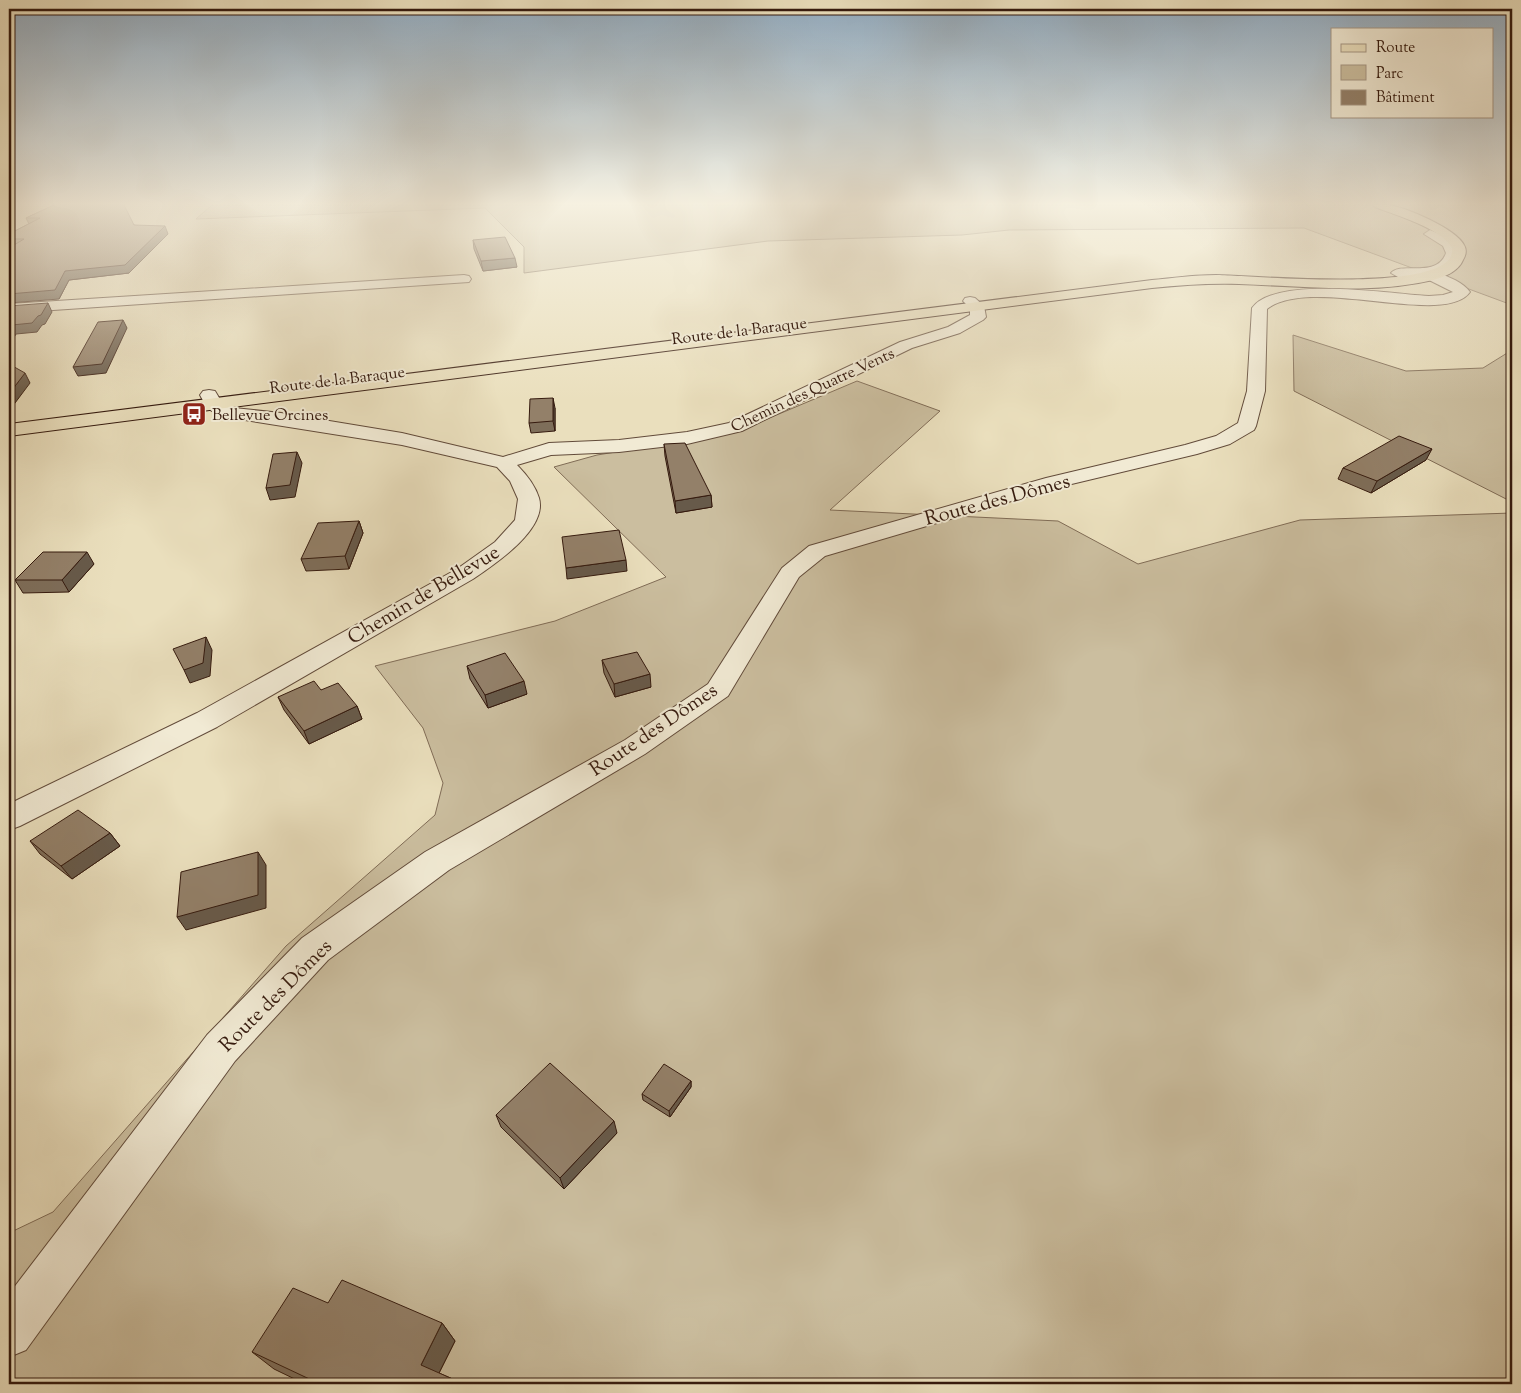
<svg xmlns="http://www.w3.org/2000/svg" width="1521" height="1393" viewBox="0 0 1521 1393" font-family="'Sorts Mill Goudy',serif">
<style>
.green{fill:#cbbe9f;stroke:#806c56}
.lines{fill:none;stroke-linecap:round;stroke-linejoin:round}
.minor-casing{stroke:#624b3a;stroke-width:2}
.tertiary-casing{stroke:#624b3a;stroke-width:2}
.primary-casing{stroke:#351a0e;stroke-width:2}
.minor{fill:#f1ead4;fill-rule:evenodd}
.tertiary{fill:#f1ead4;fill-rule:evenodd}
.primary{fill:#eadfbd;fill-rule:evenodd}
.wall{fill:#7e6e5a;stroke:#351a0e}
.shaded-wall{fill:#675a4a;stroke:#351a0e}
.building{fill:#938069;stroke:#351a0e}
.labels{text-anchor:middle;stroke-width:4;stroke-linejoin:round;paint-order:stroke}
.far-street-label{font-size:16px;fill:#351a0e;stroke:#f1ead4}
.far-poi-label{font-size:16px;fill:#351a0e;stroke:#f1ead4;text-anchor:start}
.street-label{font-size:20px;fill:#351a0e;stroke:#f1ead4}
</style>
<rect width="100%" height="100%" fill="#eadfbd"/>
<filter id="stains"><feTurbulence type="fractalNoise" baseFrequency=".004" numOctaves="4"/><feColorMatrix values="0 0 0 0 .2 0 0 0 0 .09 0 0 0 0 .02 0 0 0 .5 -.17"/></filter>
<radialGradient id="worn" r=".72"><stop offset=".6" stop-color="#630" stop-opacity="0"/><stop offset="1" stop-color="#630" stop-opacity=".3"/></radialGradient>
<g class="green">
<polygon points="212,205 1512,205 1512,305 1304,228 1009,230 962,235 768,241 524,273 524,247 485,208 196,219"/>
<polygon points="1293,335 1406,371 1483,368 1512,350 1512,502 1294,391"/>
<polygon points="857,381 940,411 830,510 1058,521 1138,564 1300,520 1512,513 1512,1384 9,1384 9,1233 53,1212 286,946 435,815 443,783 423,728 375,666 555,621 666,577 554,467 597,455 734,433"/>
</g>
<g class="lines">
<defs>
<g id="minor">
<polygon points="464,275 469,276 471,279 469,282 9,313 9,304"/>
<path d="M 970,297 L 975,298 L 984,306 L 986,317 L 983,320 L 960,333 L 912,348 L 742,431 L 687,444 L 619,452 L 551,455 L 517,465 C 526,474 535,485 539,498 C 548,529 495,564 473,579 L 217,727 L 20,826 L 9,830 L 9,804 L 197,713 L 457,569 L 495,542 L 515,520 L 518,499 L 510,481 L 497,467 L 402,445 L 220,416 L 207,408 L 200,395 L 203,391 L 209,390 L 215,391 L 221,401 L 234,408 L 281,413 L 402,433 L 503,457 L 549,443 L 619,440 L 687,432 L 729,423 L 900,342 L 948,327 L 970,315 L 970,308 L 963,301 L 965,298 Z"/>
</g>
<path id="tertiary" d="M 1430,230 L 1451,239 L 1458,248 C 1461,262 1449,269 1438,273 C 1449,277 1463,282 1470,292 C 1445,328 1310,275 1267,309 L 1265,391 L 1256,426 L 1254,430 L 1230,444 L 1197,454 L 1059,487 L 825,556 L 799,577 L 728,696 L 645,754 L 449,870 L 328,960 L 235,1061 L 26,1350 L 9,1357 L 9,1294 L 207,1035 L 302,938 L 425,852 L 625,740 L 708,684 L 782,568 L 809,546 L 1046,478 L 1185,445 L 1216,436 L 1238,423 L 1247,391 L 1252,308 C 1275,275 1391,294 1429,296 L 1443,295 L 1453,292 L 1429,280 L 1398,277 L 1391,273 C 1401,261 1437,279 1446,253 L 1443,246 L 1424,234 Z"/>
<path id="primary" d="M 1373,205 C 1378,205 1383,204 1388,205 C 1406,207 1456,229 1464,245 C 1467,250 1466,255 1463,260 C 1458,272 1444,277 1433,280 C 1370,295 1303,286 1239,284 C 1210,283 1181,285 1152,288 L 9,436 L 9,424 L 1152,280 C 1173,278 1195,275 1216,275 C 1248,275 1459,296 1452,248 C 1441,228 1395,215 1375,207 Z"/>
</defs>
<use href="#minor" class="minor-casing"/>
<use href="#tertiary" class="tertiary-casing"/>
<use href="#primary" class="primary-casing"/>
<use href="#minor" class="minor"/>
<use href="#tertiary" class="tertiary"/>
<use href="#primary" class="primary"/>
</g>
<g class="wall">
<polygon points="54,205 134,225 168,234 129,273 69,280 59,299 10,247 9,247 9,234 29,224 26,218"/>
<polygon points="473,240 517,267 483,271 474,249"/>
<polygon points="555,408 555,431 531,433 529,423"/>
<polygon points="664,444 711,495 712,507 676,513 665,456"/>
<polygon points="1426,460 1371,493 1338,479 1343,468"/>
<polygon points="359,521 363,533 349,569 306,571 301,559"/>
<polygon points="94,564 69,592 23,593 15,580"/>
<polygon points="602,660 651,687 615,697 604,673"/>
<polygon points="467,666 527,694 488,708 470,679"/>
<polygon points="321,690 357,706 362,719 309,744 284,710 278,697"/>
<polygon points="110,833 120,846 72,879 40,854 30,841"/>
<polygon points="691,1081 691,1087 670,1117 643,1100 642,1094"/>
<polygon points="496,1115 617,1133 564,1189 501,1127"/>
<polygon points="328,1303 442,1323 455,1341 439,1373 464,1384 305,1384 274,1369 252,1352"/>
</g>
<g class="shaded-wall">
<polygon points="165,226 168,234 129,273 69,280 59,299 9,303 9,294 65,271"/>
<polygon points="515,258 517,267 483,271 481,261"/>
<polygon points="48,303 52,312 45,324 42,325 37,332 16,334 9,346 9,330 12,325"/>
<polygon points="123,320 127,328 106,373 78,376 73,367"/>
<polygon points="25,373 30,383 9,411 9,394"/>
<polygon points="553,398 555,408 555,431 553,421"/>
<polygon points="1432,449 1426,460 1371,493 1377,481"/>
<polygon points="297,452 302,463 295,497 270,500 266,488"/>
<polygon points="711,495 712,507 676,513 675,501"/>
<polygon points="359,521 363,533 349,569 345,556"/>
<polygon points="87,552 94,564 69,592 62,580"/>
<polygon points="626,560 627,571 567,579 566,568"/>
<polygon points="206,637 212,650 210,676 190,683 184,670"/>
<polygon points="650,674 651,687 615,697 614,684"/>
<polygon points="524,681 527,694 488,708 485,695"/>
<polygon points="357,706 362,719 309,744 304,731"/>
<polygon points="110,833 120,846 72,879 61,866"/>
<polygon points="258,852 266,865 266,908 186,930 177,917"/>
<polygon points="691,1081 691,1087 670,1117 669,1111"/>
<polygon points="614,1121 617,1133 564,1189 560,1178"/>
<polygon points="442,1323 455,1341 435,1381 421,1365"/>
</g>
<g class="building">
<polygon points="54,205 124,205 134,225 165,226 125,265 65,271 55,290 9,294 9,248 24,239 9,239 9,234 40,218 26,218"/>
<polygon points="505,237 515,258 481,261 473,240"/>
<polygon points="48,303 41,315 38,316 32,323 12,325 9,330 9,306"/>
<polygon points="123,320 102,364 73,367 98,322"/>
<polygon points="9,364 25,373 9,394"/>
<polygon points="553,398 553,421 529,423 530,399"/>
<polygon points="1399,436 1432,449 1377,481 1343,468"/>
<polygon points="685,443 711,495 675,501 664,444"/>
<polygon points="297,452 290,485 266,488 273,454"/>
<polygon points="359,521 345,556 301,559 318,523"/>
<polygon points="619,530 626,560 566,568 562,537"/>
<polygon points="43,552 87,552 62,580 15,580"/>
<polygon points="206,637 203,663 184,670 173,649"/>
<polygon points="637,652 650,674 614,684 602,660"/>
<polygon points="505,653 524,681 485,695 467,666"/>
<polygon points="314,681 321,690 338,683 357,706 304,731 278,697"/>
<polygon points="78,810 110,833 61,866 30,841"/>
<polygon points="258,852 258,895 177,917 181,872"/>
<polygon points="550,1063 614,1121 560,1178 496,1115"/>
<polygon points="664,1064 691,1081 669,1111 642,1094"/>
<polygon points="342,1280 442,1323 421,1365 464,1384 320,1384 252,1352 293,1288 328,1303"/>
</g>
<linearGradient id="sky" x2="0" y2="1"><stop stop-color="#90aabf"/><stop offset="0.51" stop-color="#f6f1e1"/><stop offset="1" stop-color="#f6f1e1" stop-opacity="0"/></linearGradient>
<rect width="1521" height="400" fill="url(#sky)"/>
<defs>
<symbol id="bus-square" viewBox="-11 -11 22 22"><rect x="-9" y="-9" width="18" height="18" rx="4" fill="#8f2418" stroke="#f1ead4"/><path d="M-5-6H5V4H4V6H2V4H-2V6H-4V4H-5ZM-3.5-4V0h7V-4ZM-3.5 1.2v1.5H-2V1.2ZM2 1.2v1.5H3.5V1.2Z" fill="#fff"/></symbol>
</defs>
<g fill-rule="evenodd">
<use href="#bus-square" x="180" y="400" width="28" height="28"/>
</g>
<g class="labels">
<g class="far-street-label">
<text transform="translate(739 330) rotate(-7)" y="6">Route de la Baraque</text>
<text transform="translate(337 379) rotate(-7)" y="6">Route de la Baraque</text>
<text transform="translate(812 389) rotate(-25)" y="6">Chemin des Quatre Vents</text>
</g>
<g class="far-poi-label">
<text x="212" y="420">Bellevue Orcines</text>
</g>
<g class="street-label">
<text transform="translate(997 499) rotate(-15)" y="7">Route des Dômes</text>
<text transform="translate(423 594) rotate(-31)" y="7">Chemin de Bellevue</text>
<text transform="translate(653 729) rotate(-34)" y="7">Route des Dômes</text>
<text transform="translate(275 995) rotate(-45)" y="7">Route des Dômes</text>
</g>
</g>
<rect width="1521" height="1393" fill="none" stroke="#eadfbd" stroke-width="30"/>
<rect x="10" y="10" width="1501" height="1373" fill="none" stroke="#351a0e" stroke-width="2.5"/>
<rect x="15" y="15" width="1491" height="1363" fill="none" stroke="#351a0e"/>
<rect x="1331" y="28" width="162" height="90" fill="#f1ead4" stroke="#a69785"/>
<rect x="1341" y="44" width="25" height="8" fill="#eadfbd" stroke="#a69785"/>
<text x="1376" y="52" font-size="15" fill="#351a0e">Route</text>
<rect x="1341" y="65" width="25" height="15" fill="#cbbe9f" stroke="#a69785"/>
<text x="1376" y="78" font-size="15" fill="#351a0e">Parc</text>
<rect x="1341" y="90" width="25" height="15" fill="#938069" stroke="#a69785"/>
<text x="1376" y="102" font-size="15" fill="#351a0e">Bâtiment</text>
<rect width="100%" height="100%" filter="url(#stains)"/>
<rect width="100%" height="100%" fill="url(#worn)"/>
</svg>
